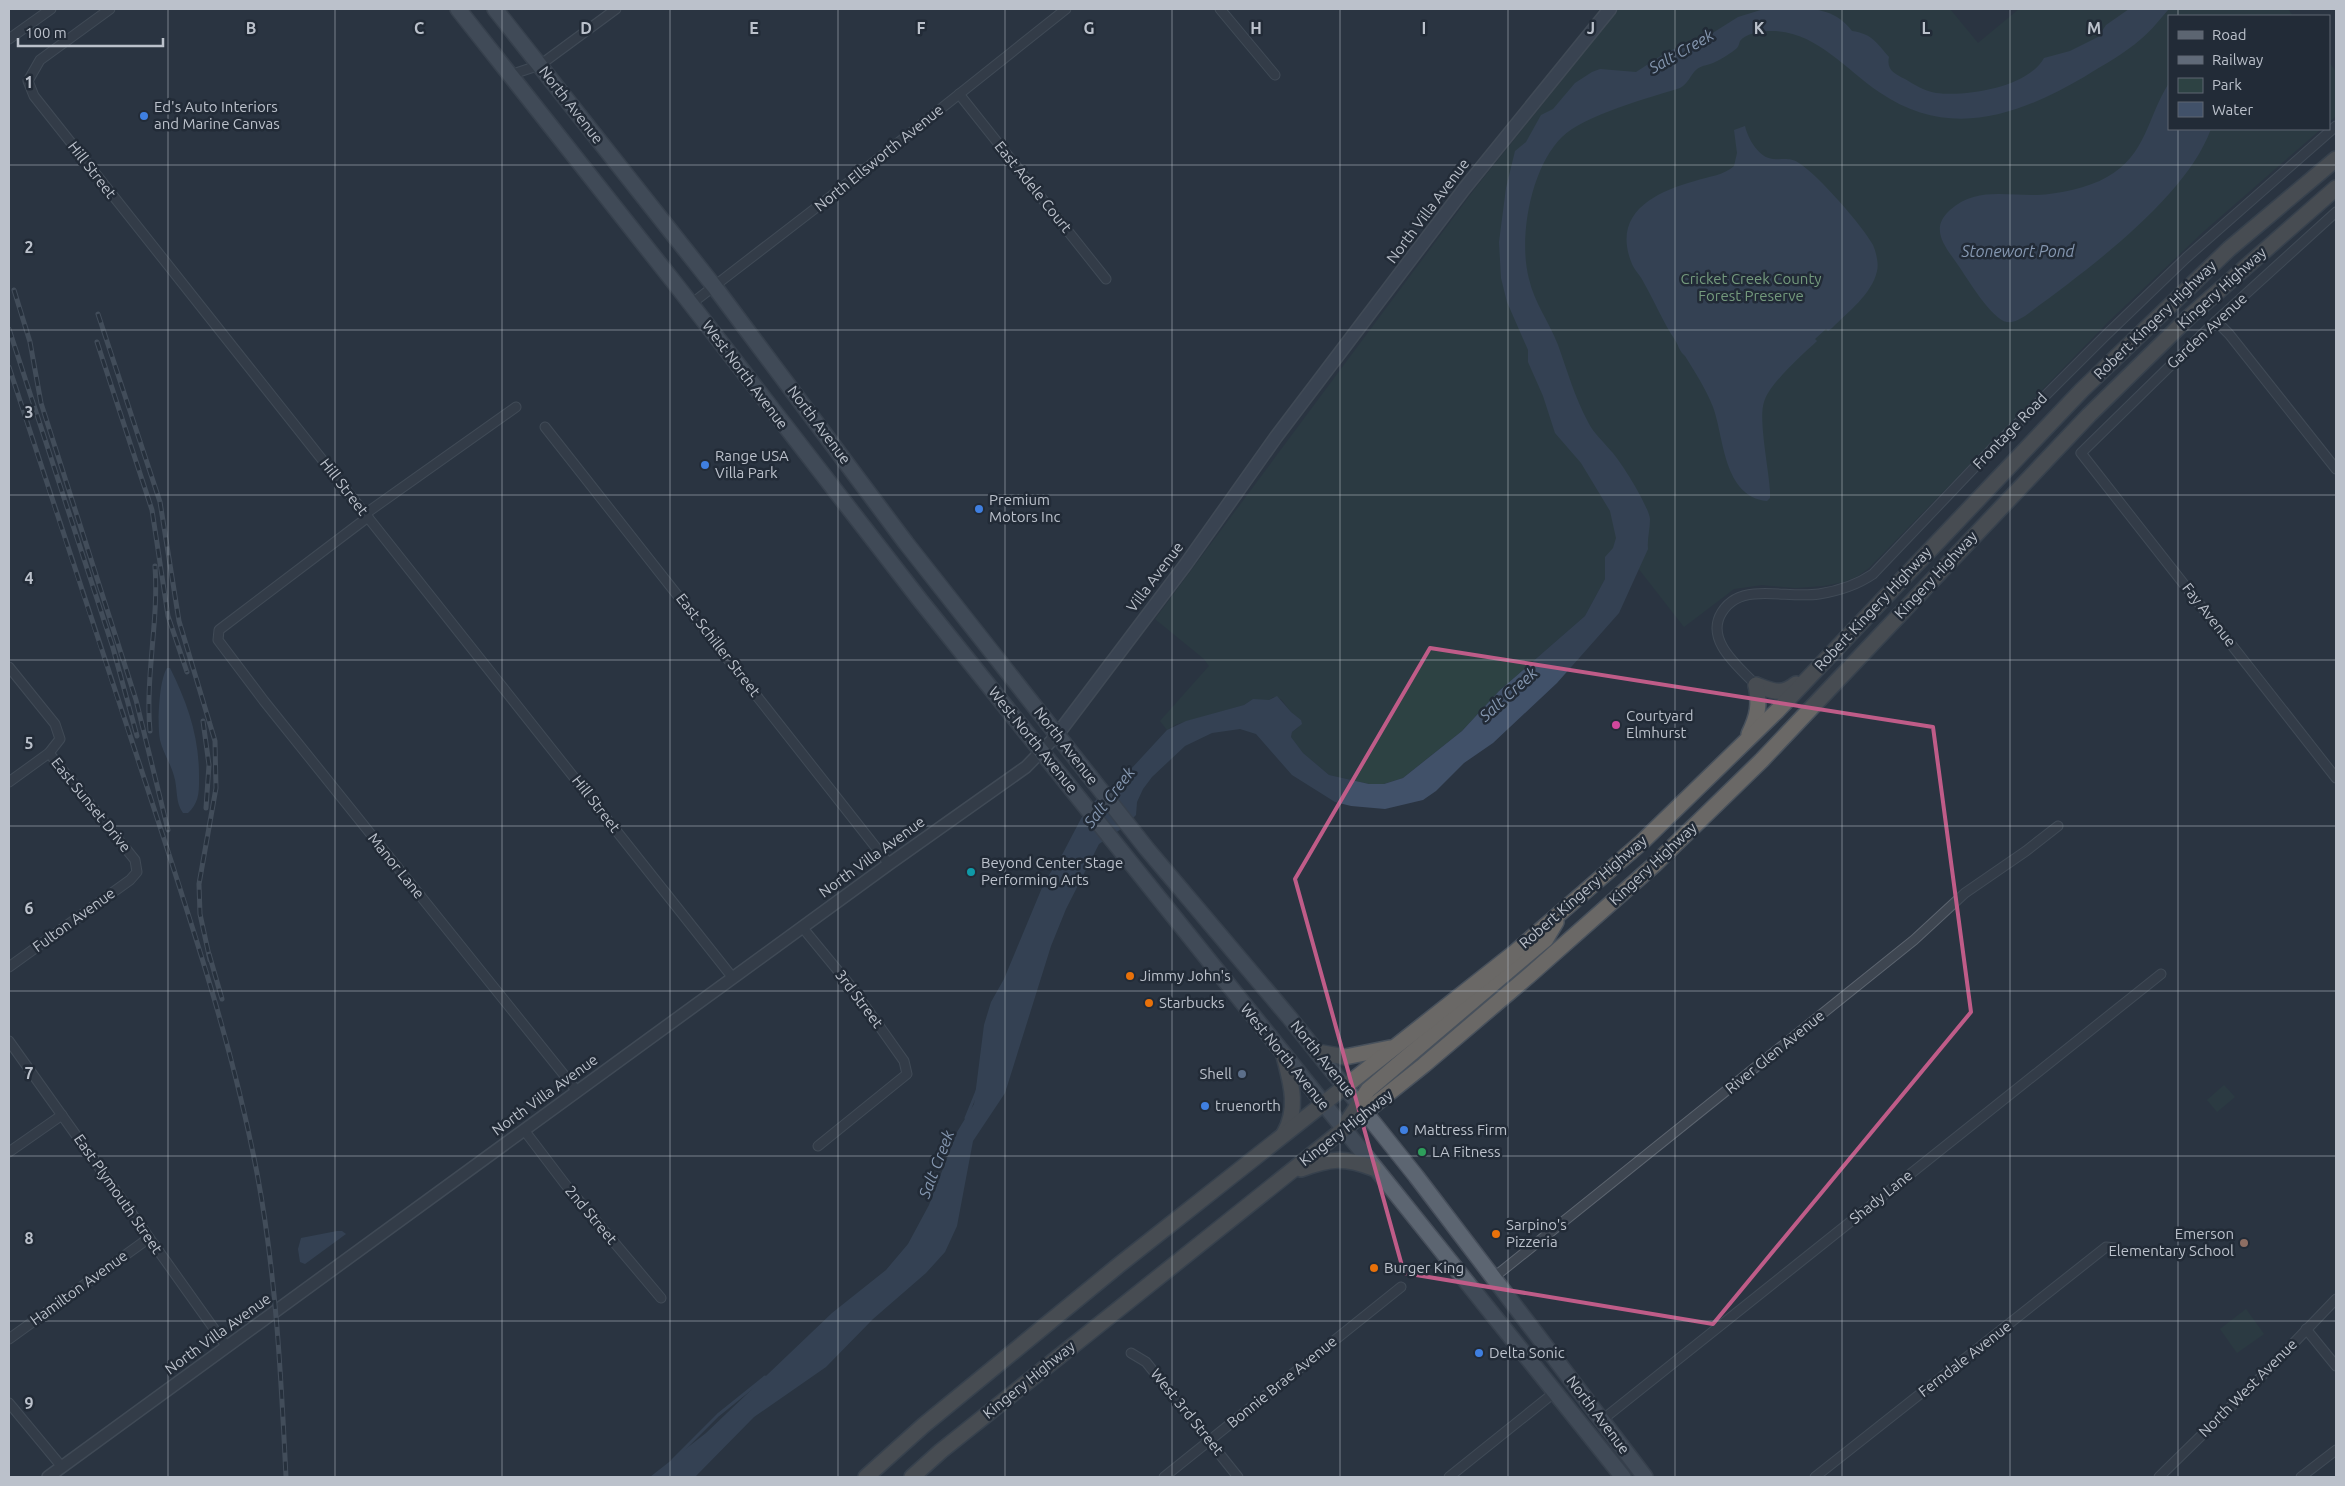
<svg xmlns="http://www.w3.org/2000/svg" width="2345" height="1486" viewBox="0 0 2345 1486" font-family="Ubuntu,sans-serif">
<style>
.green{fill:#2d4243}
.water{fill:#415169}
.lines{fill:none;stroke-linecap:round;stroke-linejoin:round}
.stream{stroke:#415169;stroke-width:3}
.minor-casing{stroke:#5c646f;stroke-width:11}
.tertiary-casing{stroke:#5c646f;stroke-width:14}
.secondary-casing{stroke:#5c646f;stroke-width:15}
.primary-casing{stroke:#474f5b;stroke-width:18}
.trunk-casing{stroke:#48515c;stroke-width:18}
.minor{stroke:#3e4651;stroke-width:9}
.tertiary{stroke:#3e4651;stroke-width:11}
.secondary{stroke:#4c5564;stroke-width:12}
.primary{stroke:#5c6571;stroke-width:15}
.trunk{stroke:#6a6866;stroke-width:15}
.rail-casing{stroke:#606a78;stroke-width:5}
.rail{stroke:#222b37;stroke-width:3;stroke-dasharray:9;stroke-linecap:butt}
.marked{fill:none;stroke:#bf5c88;stroke-width:4;stroke-linejoin:round}
.grid{fill:none;stroke:#bbc1cb;stroke-width:1;stroke-opacity:0.55}
.shop-dot{fill:#3f7fe0;stroke:#222b37;stroke-width:2}
.hotel-dot{fill:#d1479c;stroke:#222b37;stroke-width:2}
.culture-dot{fill:#0f9aa8;stroke:#222b37;stroke-width:2}
.food-dot{fill:#e8710a;stroke:#222b37;stroke-width:2}
.service-dot{fill:#5c6f8a;stroke:#222b37;stroke-width:2}
.leisure-dot{fill:#2e9e5b;stroke:#222b37;stroke-width:2}
.education-dot{fill:#8d6e63;stroke:#222b37;stroke-width:2}
.labels{text-anchor:middle;stroke-width:5;stroke-linejoin:round;paint-order:stroke}
.street-label{font-size:15px;fill:#bbc1cb;stroke:#222b37}
.poi-label{font-size:15px;fill:#bbc1cb;stroke:#222b37;text-anchor:start}
.park-label{font-size:15px;fill:#749a7d;stroke:#222b37}
.water-label{font-size:16px;font-style:italic;fill:#8597b0;stroke:#222b37}
.grid-label{font-size:16px;text-anchor:middle;font-weight:bold;fill:#bbc1cb;stroke:#222b37;stroke-width:5;stroke-linejoin:round;paint-order:stroke}
</style>
<rect width="100%" height="100%" fill="#2a3441"/>
<g class="green">
<path d="M 1619,9 L 1950,9 L 1978,43 L 2019,9 L 2288,9 L 2293,16 L 2169,16 L 2169,129 L 2321,129 L 2203,232 L 2109,321 L 1869,568 L 1858,576 L 1844,582 L 1823,586 L 1795,588 L 1762,585 L 1734,589 L 1684,627 L 1638,568 L 1605,579 L 1585,616 L 1499,691 L 1462,731 L 1403,778 L 1384,784 L 1369,784 L 1329,775 L 1303,753 L 1291,737 L 1292,732 L 1298,728 L 1301,720 L 1291,712 L 1281,699 L 1273,697 C 1267,703 1261,701 1253,699 L 1244,705 L 1177,724 L 1167,730 L 1160,721 L 1209,666 L 1204,659 L 1155,619 L 1477,186 Z"/>
<polygon points="2329,62 2336,72 2336,116 2329,122"/>
<polygon points="2224,1085 2235,1097 2217,1112 2207,1100"/>
<polygon points="2246,1309 2264,1334 2237,1353 2220,1329"/>
</g>
<g class="water">
<path d="M 1764,9 C 1796,9 1831,2 1852,31 C 1872,34 1876,42 1889,57 C 1886,70 1895,74 1905,79 C 1915,85 1924,91 1936,93 C 1968,97 2028,87 2044,58 L 2070,51 L 2098,37 L 2106,25 L 2129,9 L 2169,9 C 2160,19 2151,31 2141,39 C 2124,54 2103,65 2084,77 C 2017,116 1949,140 1879,92 C 1844,68 1814,29 1768,31 C 1760,31 1745,34 1740,41 C 1739,43 1739,46 1737,48 C 1731,53 1722,59 1715,62 C 1710,65 1702,65 1697,69 C 1690,75 1689,83 1680,88 C 1649,98 1584,115 1562,137 C 1531,167 1518,238 1529,279 C 1534,302 1549,322 1558,345 C 1567,370 1575,398 1588,422 C 1594,434 1603,441 1611,451 C 1621,461 1649,507 1650,519 C 1650,530 1647,539 1648,549 L 1619,613 L 1557,683 L 1493,743 L 1464,763 L 1436,791 L 1423,800 L 1385,809 L 1351,806 L 1335,802 L 1292,775 L 1256,734 L 1240,729 L 1212,733 L 1185,746 L 1152,777 L 1143,789 L 1137,802 L 1136,815 L 1124,827 L 1099,844 L 1066,909 L 1051,946 L 1005,1093 L 973,1141 L 957,1226 L 945,1252 L 926,1273 L 873,1319 L 826,1367 L 754,1417 L 695,1477 L 650,1477 L 706,1433 L 832,1313 L 886,1270 L 908,1244 L 929,1205 L 957,1132 L 974,1104 L 984,1025 L 991,1002 L 1004,979 L 1044,883 L 1063,853 L 1085,811 L 1103,793 L 1119,782 L 1167,730 L 1186,721 L 1244,705 L 1253,699 L 1269,700 L 1277,696 L 1291,712 L 1301,720 L 1302,724 L 1292,732 L 1291,737 L 1303,753 L 1329,775 L 1369,784 L 1384,784 L 1403,778 L 1462,731 L 1499,691 L 1585,616 L 1605,579 L 1605,557 L 1613,548 L 1616,538 L 1610,511 L 1581,463 L 1555,433 L 1543,396 L 1528,362 L 1528,350 L 1507,302 L 1501,278 L 1499,242 L 1506,188 L 1515,151 L 1526,142 L 1541,115 L 1553,109 L 1575,83 L 1592,72 L 1600,69 L 1636,72 L 1667,52 L 1711,34 L 1738,17 Z"/>
<path d="M 2169,83 L 2169,129 L 2211,129 C 2185,200 2084,272 2025,316 C 2020,319 2014,323 2007,322 C 1992,320 1967,278 1958,265 C 1945,246 1929,229 1950,210 C 1976,187 2006,196 2037,195 C 2059,194 2088,188 2107,177 C 2147,155 2147,117 2169,83 Z"/>
<path d="M 1745,126 C 1748,139 1759,158 1773,159 C 1784,160 1789,157 1799,163 C 1818,175 1862,225 1873,245 C 1876,252 1879,264 1877,271 C 1872,294 1848,312 1832,328 L 1828,331 L 1826,329 L 1815,339 L 1817,341 C 1802,355 1769,384 1764,402 C 1758,419 1769,470 1770,491 L 1770,498 L 1767,501 C 1723,497 1724,436 1713,407 C 1706,389 1695,372 1685,356 C 1679,351 1679,346 1675,340 C 1663,322 1655,302 1644,283 C 1641,276 1635,271 1632,264 C 1611,213 1655,192 1695,181 C 1707,177 1725,175 1734,166 L 1737,153 L 1734,130 Z"/>
<path d="M 167,668 L 170,668 C 187,702 199,736 199,775 C 199,790 200,802 188,813 L 183,813 C 175,802 178,789 174,776 C 171,764 163,753 160,740 C 157,725 159,680 167,668 Z"/>
<polygon points="337,1231 342,1231 346,1234 305,1264 300,1262 298,1249 301,1238"/>
</g>
<g class="lines">
<g class="stream">
<polyline points="966,1118 977,1091"/>
<polyline points="673,1460 718,1415 765,1377"/>
</g>
<defs>
<g id="minor">
<polyline points="110,9 40,60 28,81 34,96 733,978"/>
<polyline points="1220,9 1275,75"/>
<polyline points="9,39 51,9"/>
<polyline points="510,75 540,65 616,9"/>
<polyline points="959,94 1106,279"/>
<polyline points="2336,212 2216,321 2081,453 2336,778"/>
<polyline points="691,304 830,197 1066,9"/>
<polyline points="2216,321 2229,334 2336,469"/>
<polyline points="545,427 889,864"/>
<polyline points="365,514 516,407"/>
<polyline points="368,517 219,630 218,640 264,701 577,1091"/>
<polyline points="9,667 55,724 60,739 49,753 9,782"/>
<path d="M 1756,685 C 1739,667 1704,640 1722,612 C 1729,601 1741,595 1754,594 C 1776,592 1798,597 1819,594 C 1838,591 1857,585 1873,574 L 1992,449 L 2104,337 L 2186,258 L 2336,126"/>
<polyline points="802,927 853,989 904,1061 907,1074 818,1146"/>
<polyline points="9,967 130,880 137,872 135,860 49,753"/>
<polyline points="9,1041 227,1347"/>
<polyline points="524,1130 565,1184 661,1298"/>
<polyline points="9,1152 62,1115"/>
<polyline points="1493,1278 1914,940 1965,893 2026,851 2058,826"/>
<polyline points="2306,1329 2336,1366"/>
<polyline points="9,1339 149,1238"/>
<polyline points="1131,1353 1146,1362 1238,1477"/>
<polyline points="9,1403 62,1467"/>
<polyline points="1602,1420 2161,974"/>
<polyline points="1164,1477 1401,1287"/>
<polyline points="1449,1477 1555,1392"/>
<polyline points="1815,1477 2106,1247 2116,1248"/>
<polyline points="2159,1477 2260,1378 2336,1299"/>
<polyline points="2301,1477 2336,1450"/>
</g>
<polyline id="tertiary" points="48,1477 889,864 1026,767 1057,735"/>
<polyline id="secondary" points="1057,735 1186,564 1276,437 1464,189 1610,9"/>
<g id="primary">
<polyline points="458,9 677,286 920,600 1623,1477"/>
<polyline points="495,9 714,286 906,543 1147,849 1289,1017 1416,1176 1645,1477"/>
</g>
<g id="trunk">
<path d="M 1756,685 C 1773,691 1781,696 1796,684"/>
<path d="M 1749,734 C 1758,716 1760,704 1756,685"/>
<polyline points="1317,1052 1345,1057 1390,1048"/>
<polyline points="1347,1122 1368,1090 1546,939 1556,922"/>
<path d="M 1284,1134 C 1299,1108 1291,1083 1284,1056"/>
<path d="M 1301,1169 C 1331,1158 1344,1157 1373,1168"/>
<polyline points="866,1477 924,1425 1119,1265 1514,953 1642,842 1777,711 2082,390 2229,249 2336,159"/>
<polyline points="912,1477 941,1451 1424,1065 1532,973 1654,865 1762,760 2089,415 2190,316 2336,188"/>
</g>
</defs>
<use href="#minor" class="minor-casing"/>
<use href="#tertiary" class="tertiary-casing"/>
<use href="#secondary" class="secondary-casing"/>
<use href="#primary" class="primary-casing"/>
<use href="#trunk" class="trunk-casing"/>
<use href="#minor" class="minor"/>
<use href="#tertiary" class="tertiary"/>
<use href="#secondary" class="secondary"/>
<use href="#primary" class="primary"/>
<use href="#trunk" class="trunk"/>
<defs>
<g id="rail">
<polyline points="14,290 30,342 41,403 136,700 168,830"/>
<polyline points="98,314 160,502 179,621 215,741 216,788 199,884 200,914 210,960"/>
<polyline points="9,329 113,648 137,736"/>
<polyline points="97,342 152,510 168,616 187,672"/>
<path d="M 9,367 C 55,508 101,649 148,790 C 189,916 232,1042 257,1173 C 276,1274 281,1375 286,1477"/>
<polyline points="203,721 209,765 206,808"/>
<path d="M 150,731 C 145,676 159,621 155,566"/>
<polyline points="209,954 222,999"/>
</g>
</defs>
<use href="#rail" class="rail-casing"/>
<use href="#rail" class="rail"/>
</g>
<path d="M0 0H2345V1486H0ZM 1430,648 L 1933,727 L 1971,1012 L 1713,1324 L 1404,1273 L 1295,879 Z" fill="#2a3441" fill-opacity=".55" fill-rule="evenodd"/>
<path class="marked" d="M 1430,648 L 1933,727 L 1971,1012 L 1713,1324 L 1404,1273 L 1295,879 Z"/>
<path class="grid" d="M 168,9 L 168,1477M 335,9 L 335,1477M 502,9 L 502,1477M 670,9 L 670,1477M 838,9 L 838,1477M 1005,9 L 1005,1477M 1172,9 L 1172,1477M 1340,9 L 1340,1477M 1508,9 L 1508,1477M 1675,9 L 1675,1477M 1842,9 L 1842,1477M 2010,9 L 2010,1477M 2178,9 L 2178,16M 2178,129 L 2178,1477M 9,165 L 2336,165M 9,330 L 2336,330M 9,495 L 2336,495M 9,660 L 2336,660M 9,826 L 2336,826M 9,991 L 2336,991M 9,1156 L 2336,1156M 9,1321 L 2336,1321"/>
<g class="shop-dot">
<circle cx="144" cy="116" r="5"/>
<circle cx="705" cy="465" r="5"/>
<circle cx="979" cy="509" r="5"/>
<circle cx="1205" cy="1106" r="5"/>
<circle cx="1404" cy="1130" r="5"/>
<circle cx="1479" cy="1353" r="5"/>
</g>
<circle class="hotel-dot" cx="1616" cy="725" r="5"/>
<circle class="culture-dot" cx="971" cy="872" r="5"/>
<g class="food-dot">
<circle cx="1130" cy="976" r="5"/>
<circle cx="1149" cy="1003" r="5"/>
<circle cx="1496" cy="1234" r="5"/>
<circle cx="1374" cy="1268" r="5"/>
</g>
<circle class="service-dot" cx="1242" cy="1074" r="5"/>
<circle class="leisure-dot" cx="1422" cy="1152" r="5"/>
<circle class="education-dot" cx="2244" cy="1243" r="5"/>
<g class="labels">
<g class="street-label">
<text transform="translate(571 105) rotate(52)" y="5">North Avenue</text>
<text transform="translate(879 158) rotate(-39)" y="5">North Ellsworth Avenue</text>
<text transform="translate(92 170) rotate(52)" y="5">Hill Street</text>
<text transform="translate(1033 187) rotate(51)" y="5">East Adele Court</text>
<text transform="translate(1428 211) rotate(-53)" y="5">North Villa Avenue</text>
<text transform="translate(2222 288) rotate(-42)" y="5">Kingery Highway</text>
<text transform="translate(2155 320) rotate(-44)" y="5">Robert Kingery Highway</text>
<text transform="translate(2207 331) rotate(-43)" y="5">Garden Avenue</text>
<text transform="translate(745 375) rotate(53)" y="5">West North Avenue</text>
<text transform="translate(819 425) rotate(53)" y="5">North Avenue</text>
<text transform="translate(2010 431) rotate(-46)" y="5">Frontage Road</text>
<text transform="translate(344 487) rotate(52)" y="5">Hill Street</text>
<text transform="translate(1936 575) rotate(-47)" y="5">Kingery Highway</text>
<text transform="translate(1155 577) rotate(-53)" y="5">Villa Avenue</text>
<text transform="translate(1873 609) rotate(-47)" y="5">Robert Kingery Highway</text>
<text transform="translate(2209 615) rotate(52)" y="5">Fay Avenue</text>
<text transform="translate(718 645) rotate(52)" y="5">East Schiller Street</text>
<text transform="translate(1033 740) rotate(51)" y="5">West North Avenue</text>
<text transform="translate(1066 746) rotate(52)" y="5">North Avenue</text>
<text transform="translate(596 804) rotate(52)" y="5">Hill Street</text>
<text transform="translate(91 805) rotate(51)" y="5">East Sunset Drive</text>
<text transform="translate(872 857) rotate(-36)" y="5">North Villa Avenue</text>
<text transform="translate(1653 864) rotate(-43)" y="5">Kingery Highway</text>
<text transform="translate(396 866) rotate(51)" y="5">Manor Lane</text>
<text transform="translate(1583 892) rotate(-41)" y="5">Robert Kingery Highway</text>
<text transform="translate(74 920) rotate(-36)" y="5">Fulton Avenue</text>
<text transform="translate(859 999) rotate(53)" y="5">3rd Street</text>
<text transform="translate(1775 1052) rotate(-39)" y="5">River Glen Avenue</text>
<text transform="translate(1285 1057) rotate(51)" y="5">West North Avenue</text>
<text transform="translate(1323 1059) rotate(51)" y="5">North Avenue</text>
<text transform="translate(545 1095) rotate(-36)" y="5">North Villa Avenue</text>
<text transform="translate(1346 1128) rotate(-38)" y="5">Kingery Highway</text>
<text transform="translate(118 1194) rotate(55)" y="5">East Plymouth Street</text>
<text transform="translate(1881 1197) rotate(-39)" y="5">Shady Lane</text>
<text transform="translate(591 1215) rotate(50)" y="5">2nd Street</text>
<text transform="translate(79 1288) rotate(-36)" y="5">Hamilton Avenue</text>
<text transform="translate(218 1334) rotate(-36)" y="5">North Villa Avenue</text>
<text transform="translate(1965 1359) rotate(-38)" y="5">Ferndale Avenue</text>
<text transform="translate(1029 1380) rotate(-39)" y="5">Kingery Highway</text>
<text transform="translate(1282 1382) rotate(-39)" y="5">Bonnie Brae Avenue</text>
<text transform="translate(2248 1388) rotate(-45)" y="5">North West Avenue</text>
<text transform="translate(1187 1412) rotate(51)" y="5">West 3rd Street</text>
<text transform="translate(1598 1415) rotate(53)" y="5">North Avenue</text>
</g>
<g class="poi-label">
<text x="154" y="112">Ed's Auto Interiors<tspan x="154" dy="17">and Marine Canvas</tspan></text>
<text x="715" y="461">Range USA<tspan x="715" dy="17">Villa Park</tspan></text>
<text x="989" y="505">Premium<tspan x="989" dy="17">Motors Inc</tspan></text>
<text x="1626" y="721">Courtyard<tspan x="1626" dy="17">Elmhurst</tspan></text>
<text x="981" y="868">Beyond Center Stage<tspan x="981" dy="17">Performing Arts</tspan></text>
<text x="1140" y="981">Jimmy John's</text>
<text x="1159" y="1008">Starbucks</text>
<text x="1232" y="1079" text-anchor="end">Shell</text>
<text x="1215" y="1111">truenorth</text>
<text x="1414" y="1135">Mattress Firm</text>
<text x="1432" y="1157">LA Fitness</text>
<text x="1506" y="1230">Sarpino's<tspan x="1506" dy="17">Pizzeria</tspan></text>
<text x="2234" y="1239" text-anchor="end">Emerson<tspan x="2234" dy="17">Elementary School</tspan></text>
<text x="1384" y="1273">Burger King</text>
<text x="1489" y="1358">Delta Sonic</text>
</g>
<g class="park-label">
<text x="1751" y="284">Cricket Creek County<tspan x="1751" dy="17">Forest Preserve</tspan></text>
</g>
<g class="water-label">
<text transform="translate(1681 51) rotate(-30)" y="6">Salt Creek</text>
<text x="2018" y="257">Stonewort Pond</text>
<text transform="translate(1508 694) rotate(-42)" y="6">Salt Creek</text>
<text transform="translate(1109 797) rotate(-52)" y="6">Salt Creek</text>
<text transform="translate(936 1164) rotate(-69)" y="6">Salt Creek</text>
</g>
</g>
<g class="grid-label">
<text x="251" y="34">B</text>
<text x="419" y="34">C</text>
<text x="586" y="34">D</text>
<text x="754" y="34">E</text>
<text x="921" y="34">F</text>
<text x="1089" y="34">G</text>
<text x="1256" y="34">H</text>
<text x="1424" y="34">I</text>
<text x="1591" y="34">J</text>
<text x="1759" y="34">K</text>
<text x="1926" y="34">L</text>
<text x="2094" y="34">M</text>
<text x="29" y="88">1</text>
<text x="29" y="253">2</text>
<text x="29" y="418">3</text>
<text x="29" y="584">4</text>
<text x="29" y="749">5</text>
<text x="29" y="914">6</text>
<text x="29" y="1079">7</text>
<text x="29" y="1244">8</text>
<text x="29" y="1409">9</text>
</g>
<rect width="2345" height="1486" fill="none" stroke="#bbc1cb" stroke-width="20"/>
<rect x="2168" y="15" width="162" height="115" fill="#222b37" stroke="#5f6772"/>
<rect x="2178" y="31" width="25" height="8" fill="#5c6571" stroke="#5f6772"/>
<text x="2212" y="40" font-size="15" fill="#bbc1cb">Road</text>
<rect x="2178" y="56" width="25" height="8" fill="#606a78" stroke="#5f6772"/>
<text x="2212" y="65" font-size="15" fill="#bbc1cb">Railway</text>
<rect x="2178" y="78" width="25" height="15" fill="#2d4243" stroke="#5f6772"/>
<text x="2212" y="90" font-size="15" fill="#bbc1cb">Park</text>
<rect x="2178" y="102" width="25" height="15" fill="#415169" stroke="#5f6772"/>
<text x="2212" y="115" font-size="15" fill="#bbc1cb">Water</text>
<path d="M18 38v8h145v-8" fill="none" stroke="#bbc1cb" stroke-width="2.5"/>
<text x="25" y="38" font-size="15" fill="#bbc1cb" stroke="#222b37" stroke-width="4" paint-order="stroke">100 m</text>
</svg>
